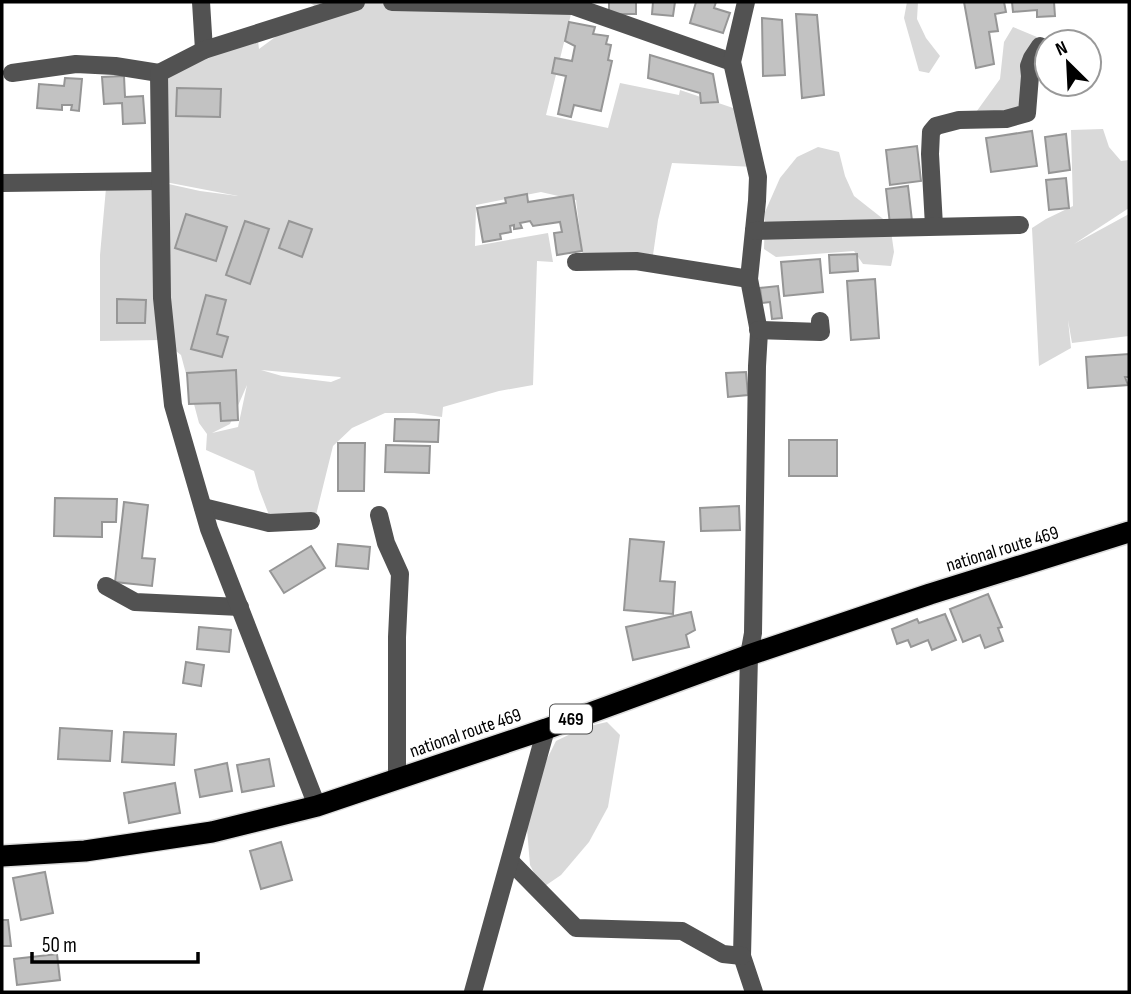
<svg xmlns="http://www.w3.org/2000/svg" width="1131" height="994" viewBox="0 0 1131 994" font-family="'Sofia Sans Condensed',sans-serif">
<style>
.green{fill:#d9d9d9;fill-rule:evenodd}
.building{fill:#c2c2c2;stroke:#969696;stroke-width:2}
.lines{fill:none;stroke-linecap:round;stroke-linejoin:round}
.highway-casing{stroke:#dbdbdb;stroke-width:24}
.minor{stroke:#525252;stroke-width:18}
.highway{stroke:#000;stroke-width:21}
.labels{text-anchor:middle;stroke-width:6;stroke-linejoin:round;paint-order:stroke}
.shield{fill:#fff;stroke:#4c4c4c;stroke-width:2}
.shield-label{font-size:18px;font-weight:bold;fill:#000}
.street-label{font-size:19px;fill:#000;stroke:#fff}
</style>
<rect width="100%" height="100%" fill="#fff"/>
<g class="green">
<path d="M 309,2 L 574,2 L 546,115 L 608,128 L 620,83 L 679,95 L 680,90 L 739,110 L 755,167 L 672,163 L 658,220 L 653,255 L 583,257 L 576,200 L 541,192 L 476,205 L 475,246 L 548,233 L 553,262 L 537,261 L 533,385 L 499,391 L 443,407 L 442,417 L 414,413 L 385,413 L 352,428 L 333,446 L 315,519 L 269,515 L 259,489 L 254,471 L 206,450 L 207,434 L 199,423 L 181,355 L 162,340 L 100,341 L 100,255 L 106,188 L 164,183 L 200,191 L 238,196 L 160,181 L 159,73 L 257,33 L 259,49 L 316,7 ZM 261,370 L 340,377 L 341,378 L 331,382 L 282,376 ZM 247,385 L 238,427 L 212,433 L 230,424 Z"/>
<polygon points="907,2 918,2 917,19 926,38 940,56 929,73 919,71 904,18"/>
<polygon points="1013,27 1037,37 1020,108 974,115 1000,79 1004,42"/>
<polygon points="1103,129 1109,147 1121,161 1129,160 1129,208 1074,244 1129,214 1129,336 1072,343 1068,320 1071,348 1039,366 1032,228 1046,219 1073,206 1071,130"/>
<polygon points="818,147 839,152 845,176 854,196 887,222 891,231 894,252 891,266 863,264 854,251 776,257 764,249 765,212 780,178 797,157"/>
<polygon points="607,722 620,735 608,807 589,842 561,875 542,888 530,865 526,817 547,759 556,741 585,727"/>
</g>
<g class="building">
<rect x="609" y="2" width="27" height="12"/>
<polygon points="653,2 675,2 673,16 652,14"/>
<polygon points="696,2 716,2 714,8 730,13 723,33 690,23"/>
<polygon points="964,2 1004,2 1006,12 995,14 998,31 989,32 994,64 976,68"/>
<polygon points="1012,2 1054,2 1055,16 1037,17 1037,10 1013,12"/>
<polygon points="796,14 817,15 824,95 802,98"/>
<polygon points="762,18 782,20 785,75 763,76"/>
<polygon points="569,22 595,27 593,34 608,36 606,44 611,45 608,60 612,61 601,111 574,105 571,117 558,114 566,76 552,73 555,58 572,61 575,46 565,41"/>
<polygon points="650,55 713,74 718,102 701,103 700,93 648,78"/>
<polygon points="124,76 125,97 143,96 145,123 123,124 122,103 104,104 102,77"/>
<polygon points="65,78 82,79 79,111 71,110 72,105 62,105 62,110 37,108 39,84 64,86"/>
<polygon points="177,88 221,89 220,117 176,116"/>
<polygon points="1032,131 1037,166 991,172 986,138"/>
<polygon points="1066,134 1070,170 1049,173 1045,137"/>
<polygon points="917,146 921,181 890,185 886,150"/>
<polygon points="1066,178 1069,208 1049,210 1046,180"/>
<polygon points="908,186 912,221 890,224 886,189"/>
<polygon points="527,194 528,202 573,195 582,251 557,255 554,233 562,232 560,222 533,226 530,221 520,223 522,228 514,229 514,225 510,226 511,232 500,234 501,239 483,242 477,208 506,203 505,198"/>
<polygon points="186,214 227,227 216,261 175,248"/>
<polygon points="245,221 269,229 250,284 226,275"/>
<polygon points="289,221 312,229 302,257 279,248"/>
<polygon points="857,254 858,271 830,273 829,255"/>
<polygon points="820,259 823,292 784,296 781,262"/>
<polygon points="875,279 879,338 851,340 847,281"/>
<polygon points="778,286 782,318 772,319 770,302 762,303 760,288"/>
<polygon points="206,295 226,300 217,334 228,337 222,357 191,349"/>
<polygon points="117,299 146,300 145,323 117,323"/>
<polygon points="1129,354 1129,377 1125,377 1128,385 1088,388 1086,357"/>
<polygon points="236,370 238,420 221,421 220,403 189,404 187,373"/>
<polygon points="746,372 748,395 728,397 726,373"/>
<polygon points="395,419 439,420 438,442 394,441"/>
<rect x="789" y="440" width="48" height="36"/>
<polygon points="338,443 365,443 364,491 338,491"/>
<polygon points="386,445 430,446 429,473 385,472"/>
<polygon points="55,498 117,499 116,522 102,522 102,537 54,536"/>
<polygon points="124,502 148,505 142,558 155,559 152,586 115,582"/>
<polygon points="739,506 740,530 701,531 700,508"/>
<polygon points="630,539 664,542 660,581 675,582 673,614 624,610"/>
<polygon points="338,544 370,547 368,569 336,566"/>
<polygon points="311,546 325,568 284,593 270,571"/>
<polygon points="988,594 1002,627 998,628 1003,641 985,648 980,635 963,642 950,609"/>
<polygon points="691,612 695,630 686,635 689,647 633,660 626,627"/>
<polygon points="945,614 956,640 932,650 928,640 911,647 908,640 897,644 892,629 917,619 919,623"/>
<polygon points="199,627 231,630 229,652 197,649"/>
<polygon points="186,662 204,665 201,686 183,683"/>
<polygon points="60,728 112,731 110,761 58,759"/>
<polygon points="124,732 176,734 174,765 122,762"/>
<polygon points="269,759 274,786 242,792 237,765"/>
<polygon points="227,763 232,791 200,797 195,770"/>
<polygon points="175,783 180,813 129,823 124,793"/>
<polygon points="281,842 292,880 261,889 250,851"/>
<polygon points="45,872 53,913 21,920 13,878"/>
<polygon points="2,920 8,920 11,946 2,946"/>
<polygon points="57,954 60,980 17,985 14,959"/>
</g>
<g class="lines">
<defs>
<polyline id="highway" points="2,856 85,851 212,832 317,806 546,729 749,655 930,594 1129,532"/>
</defs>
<use href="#highway" class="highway-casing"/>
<g class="minor">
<polyline points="201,2 204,50"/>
<polyline points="392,2 573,6 732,62"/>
<polyline points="746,2 732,62 758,177 757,201 749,279 759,332 757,366 753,633 749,655 742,956 754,992"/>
<polyline points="12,73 76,64 115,66 159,73"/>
<polyline points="2,183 160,181"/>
<polyline points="934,226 930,154 931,132 936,126 959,120 1006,119 1027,113 1030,76 1029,66 1032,58 1040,46"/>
<polyline points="754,231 1020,225"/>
<polyline points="576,262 636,261 749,279"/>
<polyline points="758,330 821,332 820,321"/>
<polyline points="203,507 269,523 311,521"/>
<polyline points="379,515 386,543 400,574 397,637 397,779"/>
<polyline points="106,586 135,602 240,607"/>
<polyline points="317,806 209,529 173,405 162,298 159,73 204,50 356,2"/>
<polyline points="510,861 576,928 682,931 723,954 742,956"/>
<polyline points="473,992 546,729"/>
</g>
<use href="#highway" class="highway"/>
</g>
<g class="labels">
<rect class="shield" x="550" y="704.5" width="42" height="29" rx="5"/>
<g class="shield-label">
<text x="571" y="725">469</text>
</g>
<g class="street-label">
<text transform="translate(1002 548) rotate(-17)" y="7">national route 469</text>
<text transform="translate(465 732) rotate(-19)" y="7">national route 469</text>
</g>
</g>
<rect width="1131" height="994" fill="none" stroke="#000000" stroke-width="7"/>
<g transform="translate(1068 63) rotate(336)"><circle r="33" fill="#ffffff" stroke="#999999" stroke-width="2"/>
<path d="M0-5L12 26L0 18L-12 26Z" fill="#000000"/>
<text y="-10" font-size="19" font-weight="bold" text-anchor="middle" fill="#000000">N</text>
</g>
<path d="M32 952v10h166v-10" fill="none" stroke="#000000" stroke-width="3.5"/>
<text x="42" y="952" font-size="21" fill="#000000" stroke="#ffffff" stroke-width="5" paint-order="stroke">50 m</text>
</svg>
